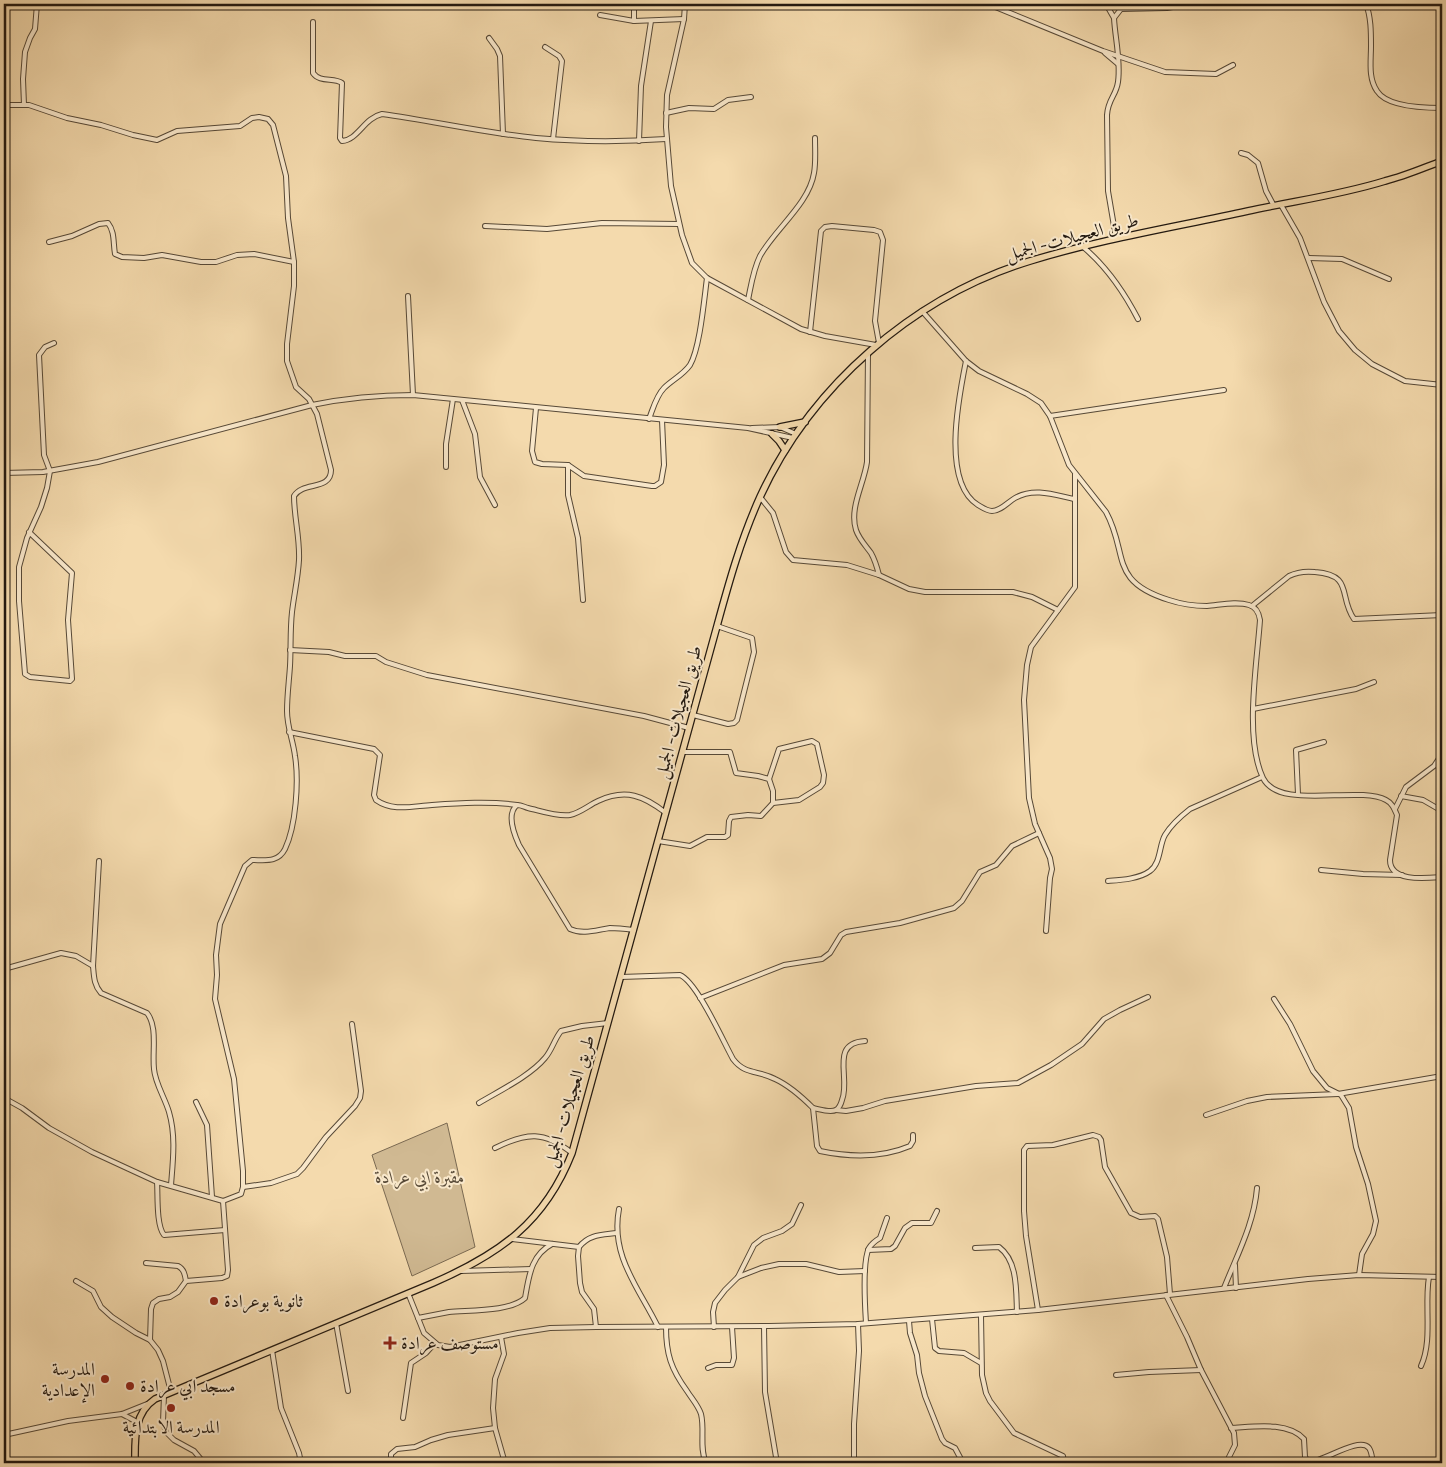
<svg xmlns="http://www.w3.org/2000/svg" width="1446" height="1467" viewBox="0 0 1446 1467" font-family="Vollkorn,Amiri,serif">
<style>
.green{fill:#d0b992;stroke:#7a6951}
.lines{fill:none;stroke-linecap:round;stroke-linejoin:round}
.street-casing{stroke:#574937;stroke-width:6}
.primary-casing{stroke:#231910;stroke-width:8}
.street{stroke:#f8e7ca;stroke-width:4}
.primary{stroke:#f4daad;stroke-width:5.5}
.poi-dot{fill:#8f2418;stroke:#f8e7ca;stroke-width:2}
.labels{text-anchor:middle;stroke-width:4;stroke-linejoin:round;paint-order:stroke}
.street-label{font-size:18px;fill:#231910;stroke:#f8e7ca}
.park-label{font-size:18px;font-style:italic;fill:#574937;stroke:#f8e7ca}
.poi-label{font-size:18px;fill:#231910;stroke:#f8e7ca;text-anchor:start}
</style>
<rect width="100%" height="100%" fill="#f4daad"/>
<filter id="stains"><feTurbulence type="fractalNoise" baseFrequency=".004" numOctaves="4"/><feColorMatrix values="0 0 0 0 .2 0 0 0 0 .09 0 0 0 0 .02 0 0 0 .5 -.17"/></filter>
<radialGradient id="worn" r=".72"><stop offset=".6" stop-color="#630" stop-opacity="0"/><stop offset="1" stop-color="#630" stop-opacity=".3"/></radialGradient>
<polygon class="green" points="447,1123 475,1247 412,1276 372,1155"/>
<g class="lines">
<defs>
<g id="street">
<polyline points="634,4 634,21"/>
<polyline points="685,4 684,19 667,95 666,127 671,186 682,235 692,263 707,278 801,329 825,336 876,345"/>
<polyline points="988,4 1103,51 1165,72 1216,74 1233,65"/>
<polyline points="1106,4 1114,18"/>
<path d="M 1366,4 C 1371,17 1371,32 1371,46 C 1371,61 1368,78 1377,91 C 1387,107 1425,108 1442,108"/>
<polyline points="600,15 634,21 684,19"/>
<path d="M 313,22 L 313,73 C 320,83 334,77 342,83 L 340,138 L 342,141 C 358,140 364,118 382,114 C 433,121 484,133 536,138 C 579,142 623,142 666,139"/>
<polyline points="489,38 497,49 500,56 503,134"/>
<polyline points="545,47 559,56 562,61 553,139"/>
<polyline points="1105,53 1118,64"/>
<path d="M 4,105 L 29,105 L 67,118 L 101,125 L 133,135 L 157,140 L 177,131 L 240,126 L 252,118 L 259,117 L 268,119 L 273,125 L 286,176 L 288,218 L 294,262 L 294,286 L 287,344 L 287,361 L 296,387 L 309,399 L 317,414 L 331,470 C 331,491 303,481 294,496 C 294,517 300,538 299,560 C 298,578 294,595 292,612 C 290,630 291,648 290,666 C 289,681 287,696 287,711 C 287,727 293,740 295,756 C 299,781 296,826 285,849 C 278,863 265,860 252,860 L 245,866 L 220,924 L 216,955 L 217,975 L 215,999 L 234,1079 L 243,1171 L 243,1187 L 241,1194 L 223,1201 L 157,1182 L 92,1152 L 49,1128 L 22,1108 L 4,1098"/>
<polyline points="24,105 23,79 25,52 30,38 35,29 37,4"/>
<polyline points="666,113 689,108 714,109 728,100 751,97"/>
<polyline points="639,141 641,86 651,21"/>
<polyline points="1241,153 1248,155 1258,163 1266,191 1274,206"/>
<polyline points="1281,205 1300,238 1324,302 1339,331 1355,350 1372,364 1405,381 1442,385"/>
<polyline points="485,226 547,229 602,223 679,224"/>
<path d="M 1116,238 L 1108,191 L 1107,115 C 1108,99 1116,96 1118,82 C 1121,61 1115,38 1114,18 L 1121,9 L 1167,8 L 1189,4"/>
<path d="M 49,242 L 72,236 L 99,224 L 108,223 C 115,232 113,243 115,254 L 122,257 L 144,258 L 162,255 L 201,262 L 216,262 L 237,255 L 254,254 L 294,262"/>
<path d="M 1082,246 C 1105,265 1124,292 1138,319"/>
<polyline points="1309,258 1342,259 1389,279"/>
<polyline points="408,296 413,395"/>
<path d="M 748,300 C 751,286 753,270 760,256 C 775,229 809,204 814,173 C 816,162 815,150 815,138"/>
<path d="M 922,311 L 966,361 L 979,371 L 1027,394 L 1041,403 L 1050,416 L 1069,465 L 1106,512 C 1129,554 1108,581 1169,600 C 1181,604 1194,606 1207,606 C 1220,605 1236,601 1249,605 C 1256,607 1259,613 1260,620 C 1257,664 1244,738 1263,778 C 1279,811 1358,785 1386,800 C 1392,803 1394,808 1397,815 L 1390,860 C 1390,883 1428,878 1442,877"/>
<polyline points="810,332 821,231 825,227 832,226 874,230 880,232 883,240 875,321 879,343"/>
<path d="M 868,353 L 867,462 C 864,484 849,508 856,530 C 859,539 866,546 871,553 C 875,560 877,567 879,575"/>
<path d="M 966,361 C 959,396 941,482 978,505 C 983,508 987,511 992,511 C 1001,511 1008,502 1015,498 C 1034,487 1055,495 1074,499"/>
<polyline points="462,400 475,434 480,477 495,505"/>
<polyline points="536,408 532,451 535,462 542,464 568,465 584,476 652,486 655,486 661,482 664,465 662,420"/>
<polyline points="1050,416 1224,390"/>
<path d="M 649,419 C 653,409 656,396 664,388 C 672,380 683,375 690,365 C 700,348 704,300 707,278"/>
<polyline points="752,428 780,427 796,434"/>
<polyline points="568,465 568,495 578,538 583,600"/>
<polyline points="446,467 446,444 453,399"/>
<path d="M 4,473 L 43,472 L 98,462 L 312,405 C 346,398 378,395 413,395 L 748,428 L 793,438"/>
<polyline points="760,497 773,513 786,552 793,560 847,565 879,575 909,589 925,592 1013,592 1032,597 1058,610"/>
<polyline points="29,532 72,573 68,620 72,679 70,681 30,677 25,674 19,601 19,567 27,538 41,507 47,488 50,471 44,455 39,355 45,347 54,343"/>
<path d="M 1252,606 L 1289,576 C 1297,572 1306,571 1315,572 C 1354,575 1338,596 1354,619 L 1442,615"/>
<polyline points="290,650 329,652 345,656 376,656 386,662 427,675 644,716 689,728"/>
<polyline points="1253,709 1356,689 1374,682"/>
<polyline points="693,715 728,724 734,723 737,720 754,652 752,638 717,626"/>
<path d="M 289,732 L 374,749 L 380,755 L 374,795 L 376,800 C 393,812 413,806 432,805 C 460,803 490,801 517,805"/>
<polyline points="769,779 779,749 812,741 817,744 824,775 823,783 820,787 799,800 773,803"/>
<polyline points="1298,794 1296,750 1324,742"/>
<polyline points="1401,796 1423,800 1442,811"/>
<polyline points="1395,809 1406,787 1434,766 1442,754"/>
<polyline points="658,841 690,846 707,837 725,837 728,835 729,821 731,817 748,815 761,816 773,803 773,791 769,779 758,776 736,773 730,752 683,752"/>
<path d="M 99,861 L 93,966 C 94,977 94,985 101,993 L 147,1013 C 158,1027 152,1051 154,1069 C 155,1083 165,1098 169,1112 C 176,1136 173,1160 171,1185"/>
<polyline points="1321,870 1363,874 1402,875"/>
<path d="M 1108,881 C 1121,880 1139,879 1150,871 C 1161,863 1159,845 1165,835 C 1171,825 1181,816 1190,809 L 1262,777"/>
<path d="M 634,930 C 626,929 618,928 610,928 C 596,930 583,935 570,929 L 519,845 C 514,834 506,814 517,805 C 522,805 524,807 528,808 C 541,811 558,817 570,815 C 580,813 589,805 598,801 C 626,788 644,796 666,813"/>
<polyline points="1046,931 1050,878 1052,869 1050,858 1035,824 1029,798 1024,700 1027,665 1031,647 1075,587 1075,474"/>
<polyline points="4,969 61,953 76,956 93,966"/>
<path d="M 621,977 L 680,975 C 697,982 723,1041 733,1059 C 745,1075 758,1070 775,1079 C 788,1085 803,1098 813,1108 L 817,1146 L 820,1151 C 849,1157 882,1158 910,1146 L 913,1141 L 913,1135"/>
<polyline points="700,998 784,965 822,959 830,953 841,935 846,932 900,923 954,908 962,901 980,872 996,865 1012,846 1039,833"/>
<polyline points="1274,999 1290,1024 1313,1071 1327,1088 1341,1095 1349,1108 1356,1147 1368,1184 1376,1221 1373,1234 1362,1254 1359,1275"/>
<polyline points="196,1102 207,1125 212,1197"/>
<path d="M 479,1103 C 499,1091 530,1076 545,1058 C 552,1050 554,1040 561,1031 L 582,1026 L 608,1023"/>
<path d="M 813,1108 C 819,1109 830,1113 836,1110 C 839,1108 841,1104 842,1100 C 851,1078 829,1043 865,1041"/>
<polyline points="836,1110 846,1111 863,1108 885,1101 976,1086 1018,1083 1051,1065 1082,1044 1104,1019 1120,1010 1148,997"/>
<polyline points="1206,1115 1247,1101 1267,1097 1338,1094 1442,1076"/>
<path d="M 495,1148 C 527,1132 544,1131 572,1153"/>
<path d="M 157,1182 C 158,1195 156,1225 164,1235 L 225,1230"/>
<polyline points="243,1187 271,1183 297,1174 303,1168 326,1137 355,1106 360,1098 361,1091 352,1024"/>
<path d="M 619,1209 C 610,1256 639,1288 658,1327"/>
<path d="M 512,1239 L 579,1247 C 589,1234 602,1235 617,1233"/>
<polyline points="579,1247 578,1256 580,1283 582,1292 594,1309 596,1327"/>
<path d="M 975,1248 L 999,1247 C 1018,1261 1016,1291 1017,1312"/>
<polyline points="868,1250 891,1249 895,1246 905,1228 912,1223 931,1223 937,1211"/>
<path d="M 146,1263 L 178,1266 C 184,1269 185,1275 186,1281"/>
<polyline points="1235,1265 1236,1288"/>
<polyline points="461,1271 531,1269"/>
<polyline points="738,1277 761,1268 779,1264 806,1264 839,1272 865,1271"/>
<polyline points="76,1281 93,1291 101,1307 112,1317 136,1333 150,1340"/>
<path d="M 1224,1288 C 1237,1255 1254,1224 1257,1188"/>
<polyline points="408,1293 424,1333 438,1345 450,1347 518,1333 550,1328 596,1327 769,1326 858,1324 1038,1310 1308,1279 1359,1275 1442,1277"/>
<polyline points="1166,1295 1187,1337 1201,1370 1234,1433 1235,1445 1226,1463"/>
<polyline points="1038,1310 1026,1236 1024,1211 1024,1150 1027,1146 1053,1145 1093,1135 1099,1137 1101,1140 1105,1167 1131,1213 1140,1217 1155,1216 1158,1219 1167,1257 1170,1294"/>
<polyline points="981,1316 982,1375 986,1393 990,1401 1014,1433 1063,1456 1064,1463"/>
<path d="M 418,1318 C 428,1316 439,1314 449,1312 C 469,1310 510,1312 525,1298 C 529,1276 531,1255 552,1244"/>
<polyline points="932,1319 935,1348 939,1351 964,1353 981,1363"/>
<polyline points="909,1321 910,1333 917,1355 919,1373 925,1396 942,1439 945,1443 955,1448 963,1463"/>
<polyline points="336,1323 348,1391"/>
<path d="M 866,1323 C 865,1307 862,1262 869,1248 C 872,1243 875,1241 880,1238 L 887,1218"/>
<polyline points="764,1326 765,1392 777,1463"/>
<path d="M 666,1327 C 666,1354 671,1369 687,1391 C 692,1399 698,1405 701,1414 C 705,1430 699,1448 706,1463"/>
<polyline points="714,1327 713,1312 715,1303 725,1290 738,1277 754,1245 763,1238 782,1231 792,1224 801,1205"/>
<polyline points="501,1337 504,1354 495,1379 493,1408 495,1428 505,1463"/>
<polyline points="272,1350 281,1408 299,1453 301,1463"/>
<path d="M 1421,1366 C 1433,1340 1424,1305 1429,1277"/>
<polyline points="708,1368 716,1365 732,1365 734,1358 732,1327"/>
<polyline points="1116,1375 1149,1372 1201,1370"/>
<polyline points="171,1392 163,1361 158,1350 150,1340 151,1309 153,1303 159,1299 170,1297 178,1292 186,1281 222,1278 227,1276 228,1270 223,1201"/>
<polyline points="164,1395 163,1422 166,1432 174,1440 194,1451 204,1463"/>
<polyline points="122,1414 137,1422"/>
<polyline points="403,1418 411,1363 426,1353 435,1343"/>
<path d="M 1231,1428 C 1253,1427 1287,1421 1304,1439 L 1305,1457 L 1309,1462 C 1323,1462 1359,1436 1369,1448 C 1372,1452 1372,1459 1373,1463"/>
<polyline points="4,1435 68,1421 122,1414 147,1404"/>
<polyline points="6,1435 7,1463"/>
<polyline points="391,1463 391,1454 397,1449 415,1447 431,1440 448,1435 495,1428"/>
<polyline points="854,1463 854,1424 859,1351 858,1324"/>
</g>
<g id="primary">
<polyline points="780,427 805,422"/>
<polyline points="772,434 779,441 785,450"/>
<path d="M 135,1463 C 135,1440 133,1414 155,1399 L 433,1283 C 500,1254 545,1222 572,1153 L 717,626 C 729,582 741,539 760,497 C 811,386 913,297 1030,261 C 1101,239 1175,227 1248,211 C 1294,201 1340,195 1385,181 C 1405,176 1423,168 1442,161"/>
</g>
</defs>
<use href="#street" class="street-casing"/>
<use href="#primary" class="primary-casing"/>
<use href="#street" class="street"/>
<use href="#primary" class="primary"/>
</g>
<g class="poi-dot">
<circle cx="214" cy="1301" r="5"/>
<path d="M387.5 1335.5h5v5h5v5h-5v5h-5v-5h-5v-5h5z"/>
<circle cx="105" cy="1379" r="5"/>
<circle cx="130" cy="1386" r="5"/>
<circle cx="171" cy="1408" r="5"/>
</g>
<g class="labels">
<g class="street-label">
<text transform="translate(1072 237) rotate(-15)" y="6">طريق العجيلات- الجميل</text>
<text transform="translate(678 712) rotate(-75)" y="6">طريق العجيلات- الجميل</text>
<text transform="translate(569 1101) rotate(-73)" y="6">طريق العجيلات- الجميل</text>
</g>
<g class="park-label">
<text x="420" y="1183">مقبرة ابي عرادة</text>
</g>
<g class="poi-label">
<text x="224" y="1307">ثانوية بوعرادة</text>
<text x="401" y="1349">مستوصف عرادة</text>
<text x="95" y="1375" text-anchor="end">المدرسة<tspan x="95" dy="21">الإعدادية</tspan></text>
<text x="140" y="1392">مسجد ابي عرادة</text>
<text x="171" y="1433" text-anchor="middle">المدرسة الابتدائية</text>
</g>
</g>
<rect width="1446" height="1467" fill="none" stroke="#f4daad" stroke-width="20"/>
<rect x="5" y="5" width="1436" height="1457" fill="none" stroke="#231910" stroke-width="2.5"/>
<rect x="10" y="10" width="1426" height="1447" fill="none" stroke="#231910"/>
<rect width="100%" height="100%" filter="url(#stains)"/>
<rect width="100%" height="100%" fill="url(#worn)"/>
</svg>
